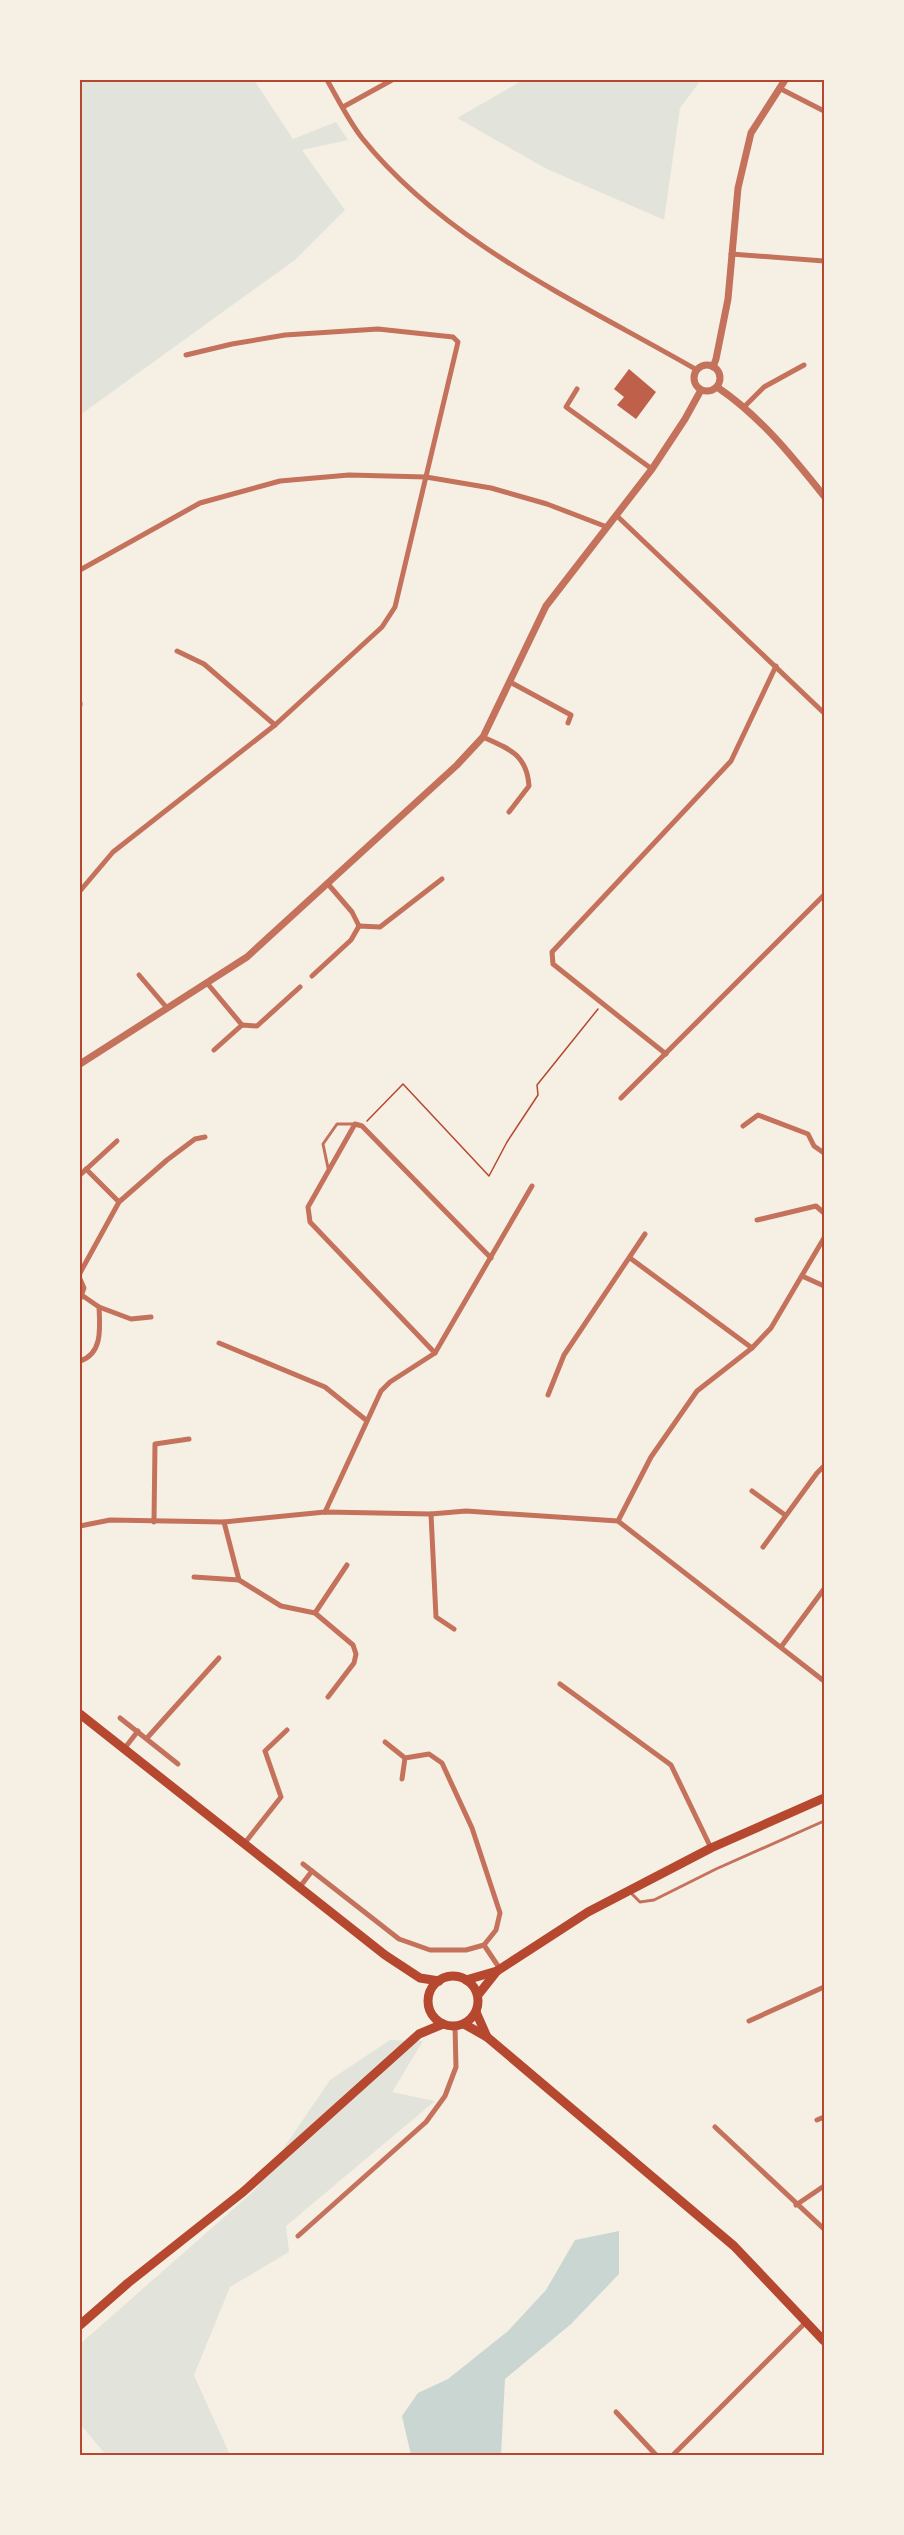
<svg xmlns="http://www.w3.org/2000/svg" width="904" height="2535" viewBox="0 0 904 2535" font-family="Mulish,sans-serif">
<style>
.green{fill:#e2e4dc}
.water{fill:#c9d6d2}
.building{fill:#bf614a}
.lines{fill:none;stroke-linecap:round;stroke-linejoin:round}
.path{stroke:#b5482f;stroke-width:1.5}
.service{stroke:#c5725c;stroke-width:3}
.minor{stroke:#c5725c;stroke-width:5}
.tertiary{stroke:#c5725c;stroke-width:7}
.primary{stroke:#b5482f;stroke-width:9}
.neatline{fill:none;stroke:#b5482f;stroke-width:2}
</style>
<rect width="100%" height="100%" fill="#f6efe4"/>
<g class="green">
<polygon points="80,80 254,80 293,139 336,122 348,140 302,150 345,210 295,260 80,415"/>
<polygon points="523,80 701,80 680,108 664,220 545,168 457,118"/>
<polygon points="390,2040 423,2041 392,2092 435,2101 286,2226 289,2252 230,2287 194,2375 230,2455 106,2455 80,2424 80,2344 255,2190 330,2080"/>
</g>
<polygon class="water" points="619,2231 619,2274 571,2324 505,2379 501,2455 411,2455 402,2416 418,2393 448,2379 508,2331 546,2290 575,2240"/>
<polygon class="building" points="629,369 656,392 636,419 617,405 624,397 614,389"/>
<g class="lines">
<polyline class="path" points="367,1121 403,1084 489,1176 507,1142 538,1095 537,1085 598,1009"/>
<g class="service">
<polyline points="328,1168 323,1144 337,1124 355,1124"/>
<polyline points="630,1892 640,1902 654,1900 716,1869 824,1821"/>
</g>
<g class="minor">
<path d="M 327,80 C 338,99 348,120 362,138 C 447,244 581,303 697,370"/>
<polyline points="779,88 824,111"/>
<polyline points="343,107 392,80"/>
<polyline points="731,254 824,261"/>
<polyline points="577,389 566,407 652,469"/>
<polyline points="744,407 764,387 804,365"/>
<polyline points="616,515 824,713"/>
<polyline points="80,570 200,503 280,481 349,475 426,477 491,488 547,504 607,527"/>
<polyline points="177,651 204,664 275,725"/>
<polyline points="510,682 571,715 568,723"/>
<polyline points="80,703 80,705"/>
<path d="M 483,737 C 510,749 527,755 529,786 L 509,812"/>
<polyline points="328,884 352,912 359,926"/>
<polyline points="80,891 113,852 275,725 382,627 395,607 458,342 453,337 378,329 285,335 232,344 186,355"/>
<polyline points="139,975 167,1008"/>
<polyline points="312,976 351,940 359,926 380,927 442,879"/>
<polyline points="207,983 242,1025"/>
<polyline points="214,1050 242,1025 257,1026 300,987"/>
<polyline points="666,1054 553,964 552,952 731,761 776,666"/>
<polyline points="621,1098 824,895"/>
<polyline points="743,1126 758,1115 808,1134 814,1146 824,1153"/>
<polyline points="86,1169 119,1202"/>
<polyline points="80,1175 117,1141"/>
<polyline points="757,1220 816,1206 824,1213"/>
<polyline points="630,1258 752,1348"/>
<polyline points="80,1273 119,1202 167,1160 195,1139 205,1137"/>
<polyline points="802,1276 824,1286"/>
<polyline points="80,1279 84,1288 80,1299"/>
<polyline points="99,1307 131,1319 151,1317"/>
<polyline points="219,1343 325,1387 366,1420"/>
<polyline points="435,1353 310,1222 308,1207 355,1124 362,1126 491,1258"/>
<path d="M 80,1361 C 103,1354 100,1327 99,1307 L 83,1296"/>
<polyline points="548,1395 564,1355 645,1234"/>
<polyline points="752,1491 785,1515"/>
<polyline points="325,1512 381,1391 390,1382 435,1353 532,1186"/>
<polyline points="431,1514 436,1617 454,1629"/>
<polyline points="618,1521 651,1457 697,1391 752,1348 771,1328 824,1238"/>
<polyline points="154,1522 155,1444 189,1439"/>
<polyline points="224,1522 239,1580 281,1606 315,1613 353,1645 356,1654 354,1663 328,1697"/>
<polyline points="80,1526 110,1520 224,1522 325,1512 431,1514 466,1511 618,1521 824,1681"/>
<polyline points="763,1547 817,1473 824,1466"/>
<polyline points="194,1577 239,1580"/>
<polyline points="315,1613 347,1565"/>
<polyline points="781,1647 824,1589"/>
<polyline points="560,1684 671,1765 711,1848"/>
<polyline points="120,1718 178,1764"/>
<polyline points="147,1738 219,1658"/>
<polyline points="385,1742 405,1758"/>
<polyline points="124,1749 138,1731"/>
<polyline points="244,1844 281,1797 265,1751 287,1730"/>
<polyline points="303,1864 399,1939 430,1950 466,1950 484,1945 496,1930 500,1913 472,1828 442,1763 429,1754 405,1758 402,1779"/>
<polyline points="299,1888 312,1871"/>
<polyline points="484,1945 500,1969"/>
<polyline points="749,2021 824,1987"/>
<polyline points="817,2120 824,2117"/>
<polyline points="715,2127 824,2229"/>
<polyline points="796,2205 824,2186"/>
<polyline points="298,2236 426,2122 445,2096 456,2067 455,2026"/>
<polyline points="616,2412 657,2456"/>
<polyline points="672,2456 807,2321"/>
</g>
<g class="tertiary">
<circle cx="707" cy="378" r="13"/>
<polyline points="713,367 716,359 728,299 738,188 751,133 785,80"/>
<path d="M 717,387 C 760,416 792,456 824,496"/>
<polyline points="80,1064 247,957 457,765 483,737 546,606 652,469 685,419 701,390"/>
</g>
<g class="primary">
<polyline points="80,1714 385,1955 420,1978 439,1981"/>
<circle cx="453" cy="2001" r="25"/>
<polyline points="466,1980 497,1971 588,1912 711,1848 824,1798"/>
<polyline points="478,1995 497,1971"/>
<polyline points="476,2012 487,2037"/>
<polyline points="464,2024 487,2037 734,2246 824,2341"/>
<polyline points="80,2325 128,2283 243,2192 419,2034 443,2024"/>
</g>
</g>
<rect width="904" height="2535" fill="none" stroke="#f6efe4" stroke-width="162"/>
<rect x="81" y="81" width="742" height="2373" class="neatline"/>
</svg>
